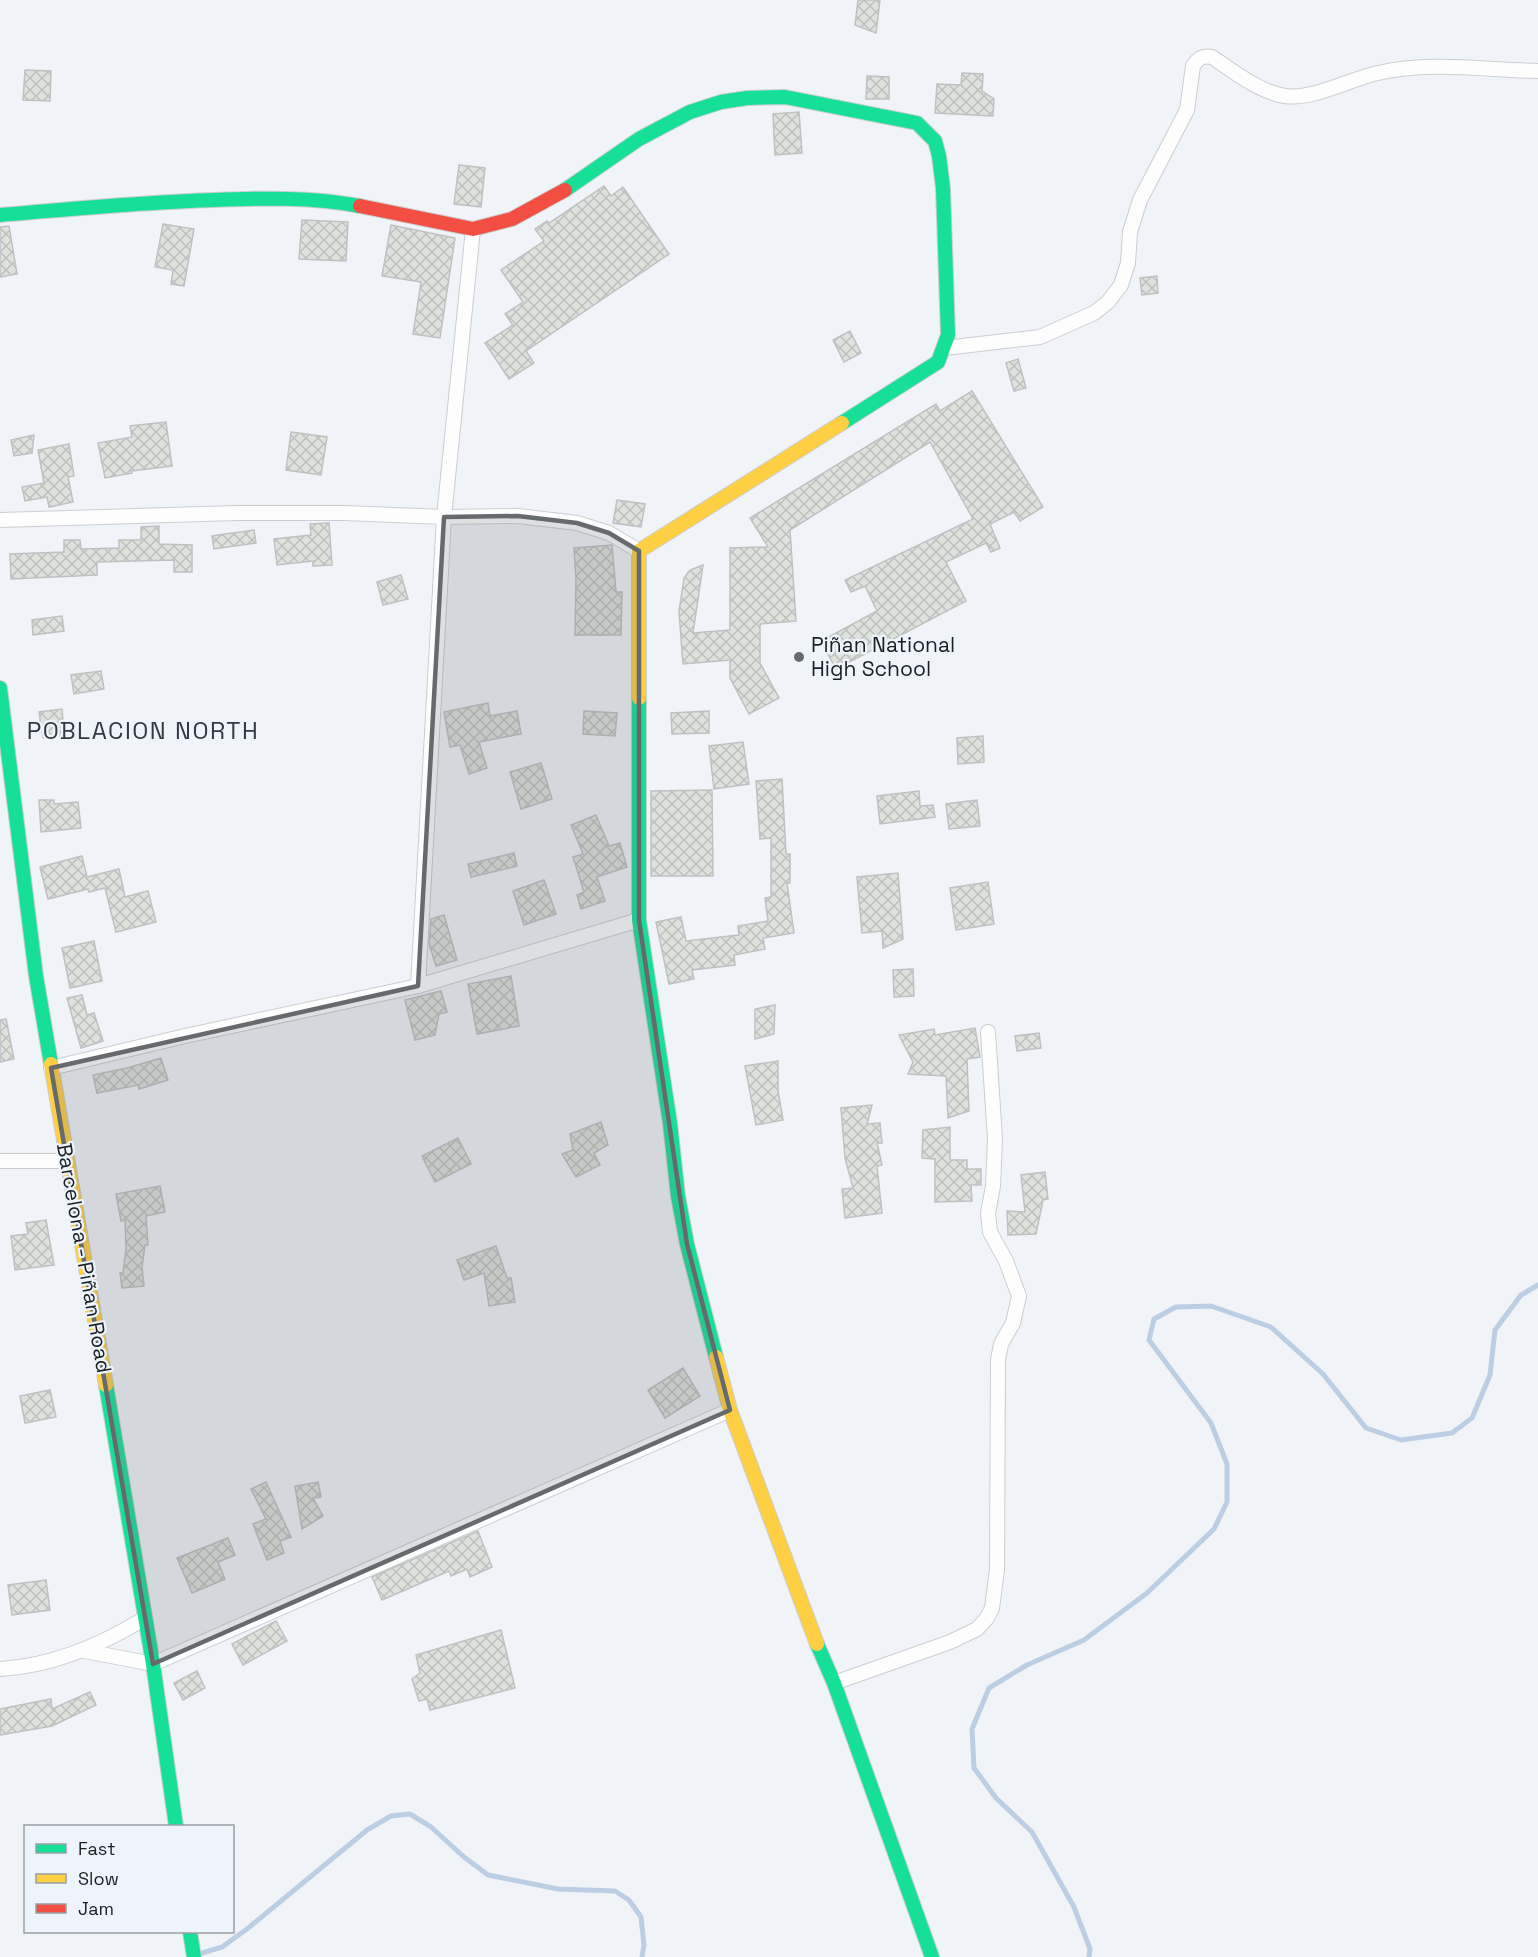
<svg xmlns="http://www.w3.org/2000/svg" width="1538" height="1957" viewBox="0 0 1538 1957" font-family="'Space Grotesk',sans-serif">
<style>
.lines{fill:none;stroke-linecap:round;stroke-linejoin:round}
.stream{stroke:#bccee3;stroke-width:5}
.building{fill:url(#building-cross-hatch);stroke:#bec1c2;stroke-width:1.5}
.street-casing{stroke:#cbced0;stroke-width:16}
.fast-casing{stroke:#cbced0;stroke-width:16}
.slow-casing{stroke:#cbced0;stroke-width:16}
.jam-casing{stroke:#cbced0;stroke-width:16}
.street{stroke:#fdfdfe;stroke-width:14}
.fast{stroke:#16e098;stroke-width:14}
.slow{stroke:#ffcf43;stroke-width:14}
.jam{stroke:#f24e42;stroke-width:14}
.marked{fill:#666a6c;fill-opacity:0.2;stroke:#666a6c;stroke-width:4.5;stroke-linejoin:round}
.poi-dot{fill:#666a6c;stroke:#edf4fc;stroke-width:2}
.labels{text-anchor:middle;stroke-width:4.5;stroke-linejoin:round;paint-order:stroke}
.poi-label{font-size:21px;fill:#1c1f21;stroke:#edf4fc;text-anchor:start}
.street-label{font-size:21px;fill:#1c1f21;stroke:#edf4fc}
.quarter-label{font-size:24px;letter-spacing:1.5px;fill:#34393f;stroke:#edf4fc}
</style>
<defs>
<pattern id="building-cross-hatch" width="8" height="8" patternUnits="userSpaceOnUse" patternTransform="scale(1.5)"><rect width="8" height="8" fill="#dde2dd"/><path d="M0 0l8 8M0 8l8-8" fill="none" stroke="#bdc1bd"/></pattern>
</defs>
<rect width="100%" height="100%" fill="#f0f4f8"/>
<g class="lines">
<g class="stream">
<polyline points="196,1955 222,1947 247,1929 367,1830 391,1816 410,1814 431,1827 464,1857 488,1875 558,1889 615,1891 629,1900 641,1917 644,1945 642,1957"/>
<polyline points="1089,1957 1090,1949 1074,1907 1032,1832 996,1798 974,1768 972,1729 989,1688 1027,1665 1084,1640 1147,1593 1214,1529 1227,1502 1227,1464 1211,1423 1149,1340 1154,1319 1176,1307 1211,1306 1271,1327 1323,1374 1366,1428 1401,1440 1452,1433 1472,1418 1490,1375 1495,1330 1521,1295 1538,1285"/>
</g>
</g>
<g class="building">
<polygon points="858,0 880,0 876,33 855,25"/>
<polygon points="25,70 51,71 50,101 23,100"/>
<polygon points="962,73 983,74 982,91 994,99 993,116 935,113 937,84 961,85"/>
<polygon points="867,76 889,77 889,99 866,99"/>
<polygon points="799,112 802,153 775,155 773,114"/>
<polygon points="459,165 485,168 481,207 454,204"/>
<polygon points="604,186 611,196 623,187 669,254 526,351 534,363 509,379 485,343 513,325 505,314 523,302 501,270 544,241 535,229 547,221 549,223"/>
<polygon points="302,220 348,222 346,261 299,259"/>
<polygon points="163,224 194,229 184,286 171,284 173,270 155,267"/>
<polygon points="391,225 455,238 440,338 413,334 421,282 382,276"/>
<polygon points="9,226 17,274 0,277 0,227"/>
<polygon points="1157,276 1158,293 1142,295 1140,278"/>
<polygon points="850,331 861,353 844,362 833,340"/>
<polygon points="1018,359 1026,388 1014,391 1006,363"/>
<polygon points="972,391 1043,507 1020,521 1014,512 990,524 1000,548 991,552 986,543 946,562 966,601 836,669 821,641 877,611 865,586 851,592 845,580 973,519 930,442 790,530 796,621 760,624 760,663 779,698 749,714 730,678 730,660 683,664 679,612 684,578 690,570 703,565 693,633 730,630 730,548 768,547 750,518 936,404 940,411"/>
<polygon points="166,422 172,466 131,471 132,473 105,478 98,443 132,437 130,426"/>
<polygon points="291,432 327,437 321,475 286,470"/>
<polygon points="34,435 32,453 14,456 11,440"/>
<polygon points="69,444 74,476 68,477 73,502 49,507 47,497 25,501 22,487 44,483 38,450"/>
<polygon points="617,500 645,504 641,527 613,523"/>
<polygon points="329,523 332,565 313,566 313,561 277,565 274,539 311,535 310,524"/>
<polygon points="159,526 159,544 192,545 192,572 174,572 174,560 97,562 97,575 11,579 10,554 64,552 64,540 80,540 81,549 119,548 119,540 141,540 141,527"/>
<polygon points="254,530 256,543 214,549 212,536"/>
<polygon points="612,545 616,592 622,592 621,635 575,635 576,580 574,548"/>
<polygon points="401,575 408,599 383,605 377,582"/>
<polygon points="62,616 64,631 33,635 32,620"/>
<polygon points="101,671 104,689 74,694 71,675"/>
<polygon points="488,703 490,716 517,711 521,734 479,742 487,768 469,774 460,745 450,747 444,712"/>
<polygon points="62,709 64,735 43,738 39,712"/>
<polygon points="584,711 617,713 615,736 583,734"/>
<polygon points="709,711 709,733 672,734 671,713"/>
<polygon points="983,736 984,762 958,764 957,738"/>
<polygon points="743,742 749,784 714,789 709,746"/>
<polygon points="541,763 552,799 521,809 510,772"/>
<polygon points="782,779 786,854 790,854 790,883 787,883 794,933 763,938 765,949 734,955 735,965 692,970 694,979 669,984 656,922 681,917 686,941 739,935 738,926 768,921 765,898 771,897 771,838 760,839 756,781"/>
<polygon points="712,790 713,876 651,876 651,791"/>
<polygon points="919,791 920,806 933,805 935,817 880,824 877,796"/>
<polygon points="39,800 54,800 54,804 78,802 81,828 41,832"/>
<polygon points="977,800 980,826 949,829 946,804"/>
<polygon points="596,815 609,846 620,843 627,867 597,877 605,901 581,909 577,895 584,892 573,857 583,854 571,825"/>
<polygon points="514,853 517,866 471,877 468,864"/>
<polygon points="82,856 87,877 119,869 125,897 148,891 156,922 116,932 105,888 89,892 88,889 48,899 40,867"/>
<polygon points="898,873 903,939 883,948 882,931 862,933 857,877"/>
<polygon points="544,880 556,914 524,925 513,891"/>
<polygon points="988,882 994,924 956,930 950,888"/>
<polygon points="444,915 457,960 436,966 429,944 431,919"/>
<polygon points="94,941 102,981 70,988 62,948"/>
<polygon points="913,969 914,996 894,997 893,970"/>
<polygon points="511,976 519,1026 477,1034 468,984"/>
<polygon points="441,991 447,1012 439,1014 435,1035 415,1040 405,1000"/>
<polygon points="82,995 87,1015 94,1013 103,1041 81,1048 67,998"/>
<polygon points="775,1005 774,1034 755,1039 755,1009"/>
<polygon points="6,1019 14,1059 0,1062 0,1020"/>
<polygon points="975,1028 980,1057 967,1059 969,1111 948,1118 946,1076 908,1074 913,1062 899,1035 934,1029 935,1035"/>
<polygon points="1039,1033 1041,1048 1017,1051 1015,1036"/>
<polygon points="161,1058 168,1080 139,1089 138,1085 97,1093 93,1075 127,1068"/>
<polygon points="778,1061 778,1091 783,1120 756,1125 745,1066"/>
<polygon points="872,1105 867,1124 880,1123 882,1143 877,1143 882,1165 877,1166 882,1213 845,1218 842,1189 853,1188 845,1158 841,1108"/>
<polygon points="601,1122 608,1145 594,1153 600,1165 576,1177 562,1154 573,1150 570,1134"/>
<polygon points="950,1127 950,1160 967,1160 967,1169 981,1169 981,1185 971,1185 972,1201 935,1202 935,1159 922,1158 923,1130"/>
<polygon points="458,1138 471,1164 435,1182 422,1156"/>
<polygon points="1045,1172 1048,1199 1043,1200 1036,1234 1008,1235 1007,1211 1025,1212 1021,1175"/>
<polygon points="160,1186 165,1212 146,1216 148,1245 145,1245 142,1267 144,1286 122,1288 120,1273 123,1273 126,1249 125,1220 121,1221 116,1194"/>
<polygon points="46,1220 54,1265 15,1270 11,1236 28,1234 26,1223"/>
<polygon points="496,1246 507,1278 511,1278 515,1302 489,1306 484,1273 464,1280 457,1260"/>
<polygon points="683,1368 700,1396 665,1418 648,1390"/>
<polygon points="50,1390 56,1417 25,1423 20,1396"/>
<polygon points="266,1482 291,1537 280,1541 284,1553 267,1560 253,1524 266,1519 251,1489"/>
<polygon points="318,1482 321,1497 313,1498 323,1516 302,1529 295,1486"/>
<polygon points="478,1531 492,1567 470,1577 467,1569 451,1576 449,1571 382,1600 372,1577"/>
<polygon points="228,1538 235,1555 218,1562 225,1579 192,1593 177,1558"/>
<polygon points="46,1580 50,1610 12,1615 8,1585"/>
<polygon points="276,1621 287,1641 243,1665 232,1644"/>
<polygon points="501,1630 515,1688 430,1710 427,1699 419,1701 412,1679 420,1673 416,1655"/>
<polygon points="197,1671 205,1688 183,1700 174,1683"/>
<polygon points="90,1692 96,1705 52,1726 0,1735 0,1709 51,1699 52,1709"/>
</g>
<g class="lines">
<defs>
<g id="street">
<path d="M 945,348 L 1040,337 L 1094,313 L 1108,302 L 1121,285 L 1128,263 L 1130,232 L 1140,200 L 1187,110 L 1193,66 C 1198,58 1203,55 1212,57 C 1233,71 1259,92 1285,96 C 1313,100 1350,79 1378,73 C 1430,61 1485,70 1538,71"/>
<polyline points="0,520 237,513 344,513 444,517 518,516 577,523 609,533 639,551"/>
<polyline points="418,986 444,517 473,229"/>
<polyline points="51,1068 185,1036 418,986 639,920"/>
<polyline points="0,1161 67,1161"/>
<polyline points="85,1651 153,1664 730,1410"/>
<path d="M 0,1669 C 53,1666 100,1646 145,1618"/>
<polyline points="834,1683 950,1642 977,1629 987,1618 992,1608 997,1570 998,1360 1001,1344 1013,1323 1019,1296 1006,1261 990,1232 988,1213 993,1186 995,1139 988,1032"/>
</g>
<g id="fast">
<polyline points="565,190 639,139 690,112 721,102 747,98 785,97 917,123 935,141 939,156 943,188 948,335 938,362 842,423"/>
<path d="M 0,215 C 71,209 143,202 214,200 C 262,198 312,197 360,206"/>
<polyline points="0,688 36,976 51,1064"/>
<polyline points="639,698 639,920 670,1123 678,1196 687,1244 716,1357"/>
<polyline points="106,1385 153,1664 176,1826"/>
<polyline points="817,1644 834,1683 932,1957"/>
<polyline points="190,1932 194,1957"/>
</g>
<g id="slow">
<polyline points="639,698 639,551 842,423"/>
<polyline points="51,1064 106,1385"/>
<polyline points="716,1357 730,1410 817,1644"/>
</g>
<polyline id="jam" points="360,206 473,229 512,219 565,190"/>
</defs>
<use href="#street" class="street-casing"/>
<use href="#fast" class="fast-casing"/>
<use href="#slow" class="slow-casing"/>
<use href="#jam" class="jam-casing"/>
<use href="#street" class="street"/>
<use href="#fast" class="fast"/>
<use href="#slow" class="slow"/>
<use href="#jam" class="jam"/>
</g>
<path class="marked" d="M 518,516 L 577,523 L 609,533 L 639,551 L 639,920 L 687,1244 L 730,1410 L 153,1664 L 51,1068 L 418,986 L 444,517 Z"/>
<circle class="poi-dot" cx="799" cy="657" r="6"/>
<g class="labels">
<g class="poi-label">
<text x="811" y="652">Piñan National<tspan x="811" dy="24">High School</tspan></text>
</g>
<g class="street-label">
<text transform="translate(84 1258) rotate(80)" y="7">Barcelona - Piñan Road</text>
</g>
<g class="quarter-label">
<text x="143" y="739">POBLACION NORTH</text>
</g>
</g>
<rect x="24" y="1825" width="210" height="108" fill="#edf4fc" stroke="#999fa4" stroke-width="1.5"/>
<rect x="36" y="1844" width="30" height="9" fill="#16e098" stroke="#999fa4" stroke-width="1.5"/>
<text x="78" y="1855" font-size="18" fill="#1c1f21">Fast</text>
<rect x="36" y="1874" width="30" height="9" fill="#ffcf43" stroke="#999fa4" stroke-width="1.5"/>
<text x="78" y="1885" font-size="18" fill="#1c1f21">Slow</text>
<rect x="36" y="1904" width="30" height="9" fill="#f24e42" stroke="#999fa4" stroke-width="1.5"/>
<text x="78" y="1915" font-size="18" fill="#1c1f21">Jam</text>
</svg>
